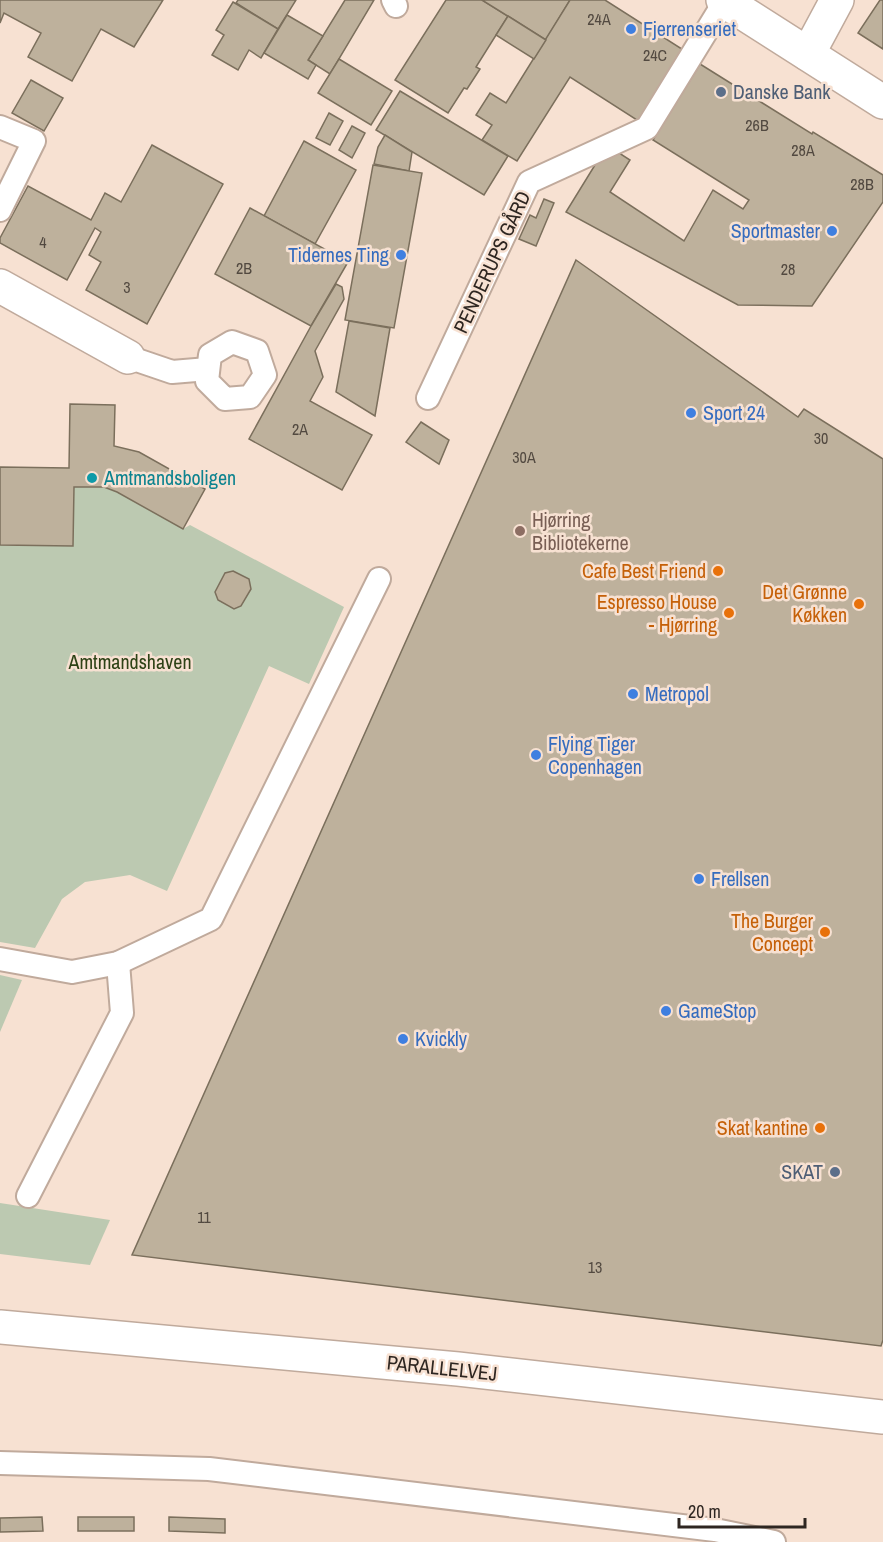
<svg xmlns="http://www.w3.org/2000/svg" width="883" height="1542" viewBox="0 0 883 1542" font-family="'Archivo Narrow',sans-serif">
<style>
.green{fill:#bcc9b1}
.building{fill:#beb19c;stroke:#7b6f5c;stroke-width:1.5}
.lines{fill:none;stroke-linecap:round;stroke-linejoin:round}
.lane-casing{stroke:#c0aa9c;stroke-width:26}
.street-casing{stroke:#c0aa9c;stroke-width:36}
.primary-casing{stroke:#c0aa9c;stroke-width:36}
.lane{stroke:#fff;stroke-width:22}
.street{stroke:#fff;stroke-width:33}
.primary{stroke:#fff;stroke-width:33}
.shop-dot{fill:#3f7fe0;stroke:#f7e1d2;stroke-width:2}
.service-dot{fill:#5c6f8a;stroke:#f7e1d2;stroke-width:2}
.culture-dot{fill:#0f9aa8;stroke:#f7e1d2;stroke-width:2}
.education-dot{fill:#8d6e63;stroke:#f7e1d2;stroke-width:2}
.food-dot{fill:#e8710a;stroke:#f7e1d2;stroke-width:2}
.labels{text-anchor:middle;stroke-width:5;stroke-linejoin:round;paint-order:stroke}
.number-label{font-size:16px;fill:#524940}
.shop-label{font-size:20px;fill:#366cbe;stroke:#f7e1d2;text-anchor:start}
.service-label{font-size:20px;fill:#4e5e75;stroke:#f7e1d2;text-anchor:start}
.street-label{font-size:20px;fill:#2e2621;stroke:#f7e1d2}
.culture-label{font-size:20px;fill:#0d838f;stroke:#f7e1d2;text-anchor:start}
.education-label{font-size:20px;fill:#785e54;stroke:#f7e1d2;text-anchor:start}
.food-label{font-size:20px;fill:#c56008;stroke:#f7e1d2;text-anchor:end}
.park-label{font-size:20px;fill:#2d4216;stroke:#f7e1d2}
</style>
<rect width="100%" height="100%" fill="#f7e1d2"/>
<g class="green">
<polygon points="74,487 104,487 117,492 183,529 190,525 344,607 309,684 269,666 167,891 130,875 85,882 62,899 35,948 0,942 0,545 73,546"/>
<polygon points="0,975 22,980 0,1032"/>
<polygon points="0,1203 110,1220 90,1265 0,1254"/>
</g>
<g class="building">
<polygon points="0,0 163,0 134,47 101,29 72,81 28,57 41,33 4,13 0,23"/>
<polygon points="238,0 296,0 278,29 236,3"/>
<polygon points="345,0 374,0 330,74 308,60"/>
<polygon points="446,0 482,0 508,16 476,67 480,69 467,89 464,88 448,113 395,80"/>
<polygon points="482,0 570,0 546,40"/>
<polygon points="570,0 605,0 685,51 640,122 570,77 517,161 482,140 492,125 476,115 490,93 506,103"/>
<polygon points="880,0 883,0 883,49 858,33"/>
<polygon points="233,2 278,29 261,58 249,50 238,70 212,55 224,35 216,30"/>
<polygon points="287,15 323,36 308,60 316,65 308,79 264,53"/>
<polygon points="508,16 546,40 534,59 496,35"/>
<polygon points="339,59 392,91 371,125 318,93"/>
<polygon points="700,64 812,134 813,132 883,175 883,202 812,306 738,305 566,212 603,152 613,149 630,160 610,192 684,241 713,190 743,209 749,200 653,140"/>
<polygon points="31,80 63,98 44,131 12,113"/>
<polygon points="400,91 508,156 484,195 376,130"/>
<polygon points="329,113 343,121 330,145 316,138"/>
<polygon points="352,126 365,133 352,158 339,150"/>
<polygon points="385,135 412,152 409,171 374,164 378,147"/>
<polygon points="304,141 356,170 315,244 264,216"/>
<polygon points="152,145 223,184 147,324 86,290 101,262 89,255 101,232 95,228 67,280 0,243 0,238 28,186 91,220 105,193 121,202"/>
<polygon points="373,165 422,173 394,328 345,320"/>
<polygon points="544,199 554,203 536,246 519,239 530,215 536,218"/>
<polygon points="250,208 348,262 311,326 215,274"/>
<polygon points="576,260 798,417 804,409 883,459 883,1340 881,1346 132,1255"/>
<polygon points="336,284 342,287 344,299 315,351 323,377 310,401 372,435 342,490 249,439 311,326"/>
<polygon points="349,321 390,328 375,416 336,392"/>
<polygon points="70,404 115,405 114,446 139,452 205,489 183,529 117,492 104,487 74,487 73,546 0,545 0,467 69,468"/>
<polygon points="421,422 449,440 439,464 406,442"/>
<polygon points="233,571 249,579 251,589 241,606 234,609 218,600 215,592 225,573"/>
<polygon points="42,1517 43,1531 0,1532 0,1518"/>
<rect x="78" y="1517" width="56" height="14"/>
<polygon points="169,1517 225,1519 225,1533 169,1531"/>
</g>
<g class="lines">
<defs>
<g id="lane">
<polyline points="393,0 396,6"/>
<polyline points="0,127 34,141 0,210"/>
<polygon points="232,342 257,351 265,375 250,397 225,399 207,381 210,355"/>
<polyline points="128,357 172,372 208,369"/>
<polyline points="428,398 529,182 647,128 725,1"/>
<polyline points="0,959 72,972 118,963 211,919 379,579"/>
<polyline points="28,1196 122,1013 118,963"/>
<polyline points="0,1463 209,1469 715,1530 774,1542"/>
</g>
<g id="street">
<polyline points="723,0 883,102"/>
<polyline points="808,54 837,0"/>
<polyline points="0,286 128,357"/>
</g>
<polyline id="primary" points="0,1327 458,1369 883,1417"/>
</defs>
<use href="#lane" class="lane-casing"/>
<use href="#street" class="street-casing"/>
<use href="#primary" class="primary-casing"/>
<use href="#lane" class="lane"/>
<use href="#street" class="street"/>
<use href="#primary" class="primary"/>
</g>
<g class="shop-dot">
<circle cx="631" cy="29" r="6"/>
<circle cx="832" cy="231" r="6"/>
<circle cx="401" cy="255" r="6"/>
<circle cx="691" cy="413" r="6"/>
<circle cx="633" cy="694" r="6"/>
<circle cx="536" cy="755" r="6"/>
<circle cx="699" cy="879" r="6"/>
<circle cx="666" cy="1011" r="6"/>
<circle cx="403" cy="1039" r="6"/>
</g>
<g class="service-dot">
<circle cx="721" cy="92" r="6"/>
<circle cx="835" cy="1172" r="6"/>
</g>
<circle class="culture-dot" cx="92" cy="478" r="6"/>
<circle class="education-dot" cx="520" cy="531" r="6"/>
<g class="food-dot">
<circle cx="718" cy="571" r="6"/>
<circle cx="859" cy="604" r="6"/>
<circle cx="729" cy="613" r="6"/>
<circle cx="825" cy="932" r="6"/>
<circle cx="820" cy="1128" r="6"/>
</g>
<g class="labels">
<g class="number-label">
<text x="599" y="25">24A</text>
<text x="655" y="61">24C</text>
<text x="757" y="131">26B</text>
<text x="803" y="156">28A</text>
<text x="862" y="190">28B</text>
<text x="43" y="248">4</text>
<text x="244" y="274">2B</text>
<text x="788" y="275">28</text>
<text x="127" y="293">3</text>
<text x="300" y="435">2A</text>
<text x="821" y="444">30</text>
<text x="524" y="463">30A</text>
<text x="204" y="1223">11</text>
<text x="595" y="1273">13</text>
</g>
<g class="shop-label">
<text x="643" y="36">Fjerrenseriet</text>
<text x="820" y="238" text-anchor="end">Sportmaster</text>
<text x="389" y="262" text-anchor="end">Tidernes Ting</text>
<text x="703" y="420">Sport 24</text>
<text x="645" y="701">Metropol</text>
<text x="548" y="751">Flying Tiger<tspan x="548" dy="23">Copenhagen</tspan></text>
<text x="711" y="886">Frellsen</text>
<text x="678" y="1018">GameStop</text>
<text x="415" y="1046">Kvickly</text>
</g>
<g class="service-label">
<text x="733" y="99">Danske Bank</text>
<text x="823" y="1179" text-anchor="end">SKAT</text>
</g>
<g class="street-label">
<text transform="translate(492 262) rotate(-65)" y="7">PENDERUPS GÅRD</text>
<text transform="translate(442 1368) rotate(6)" y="7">PARALLELVEJ</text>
</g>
<g class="culture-label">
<text x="104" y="485">Amtmandsboligen</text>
</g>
<g class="education-label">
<text x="532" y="527">Hjørring<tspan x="532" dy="23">Bibliotekerne</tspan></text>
</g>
<g class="food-label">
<text x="706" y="578">Cafe Best Friend</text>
<text x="847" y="599">Det Grønne<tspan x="847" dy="23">Køkken</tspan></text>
<text x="717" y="609">Espresso House<tspan x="717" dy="23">- Hjørring</tspan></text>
<text x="813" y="928">The Burger<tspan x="813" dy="23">Concept</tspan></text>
<text x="808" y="1135">Skat kantine</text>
</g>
<g class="park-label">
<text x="130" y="669">Amtmandshaven</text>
</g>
</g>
<path d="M679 1518v9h126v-9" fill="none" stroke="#2e2621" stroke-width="3"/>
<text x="688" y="1518" font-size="18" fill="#2e2621" stroke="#f7e1d2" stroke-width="4.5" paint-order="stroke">20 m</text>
</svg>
